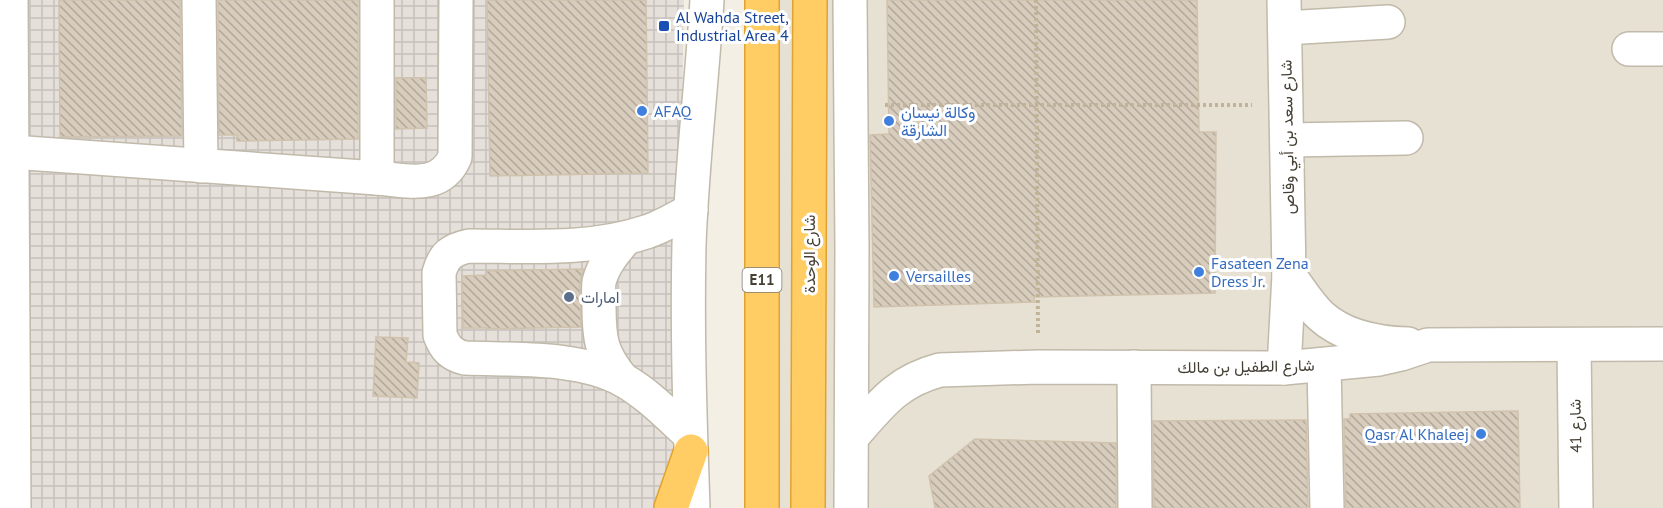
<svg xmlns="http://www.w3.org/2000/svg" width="1663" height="508" viewBox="0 0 1663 508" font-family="'PT Sans',Vazirmatn,sans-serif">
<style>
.residential{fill:#e7e1d3}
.industrial{fill:url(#industrial-grid)}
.building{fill:url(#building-back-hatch);stroke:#d0c2ad;stroke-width:1.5}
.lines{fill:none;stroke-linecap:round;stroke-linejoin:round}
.minor-casing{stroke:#c1baaa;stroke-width:36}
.highway-casing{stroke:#e0a231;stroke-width:36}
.path{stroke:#c0b398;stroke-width:4;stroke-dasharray:3 3;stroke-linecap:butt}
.minor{stroke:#fff;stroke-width:33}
.highway{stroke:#ffcd64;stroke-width:33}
.transit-dot{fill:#1a4fb4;stroke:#fff;stroke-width:2}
.shop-dot{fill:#3f7fe0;stroke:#fff;stroke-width:2}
.service-dot{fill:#5c6f8a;stroke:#fff;stroke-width:2}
.labels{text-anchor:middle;stroke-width:6;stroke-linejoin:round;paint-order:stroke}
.shield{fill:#fff;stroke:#7d7971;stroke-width:1.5}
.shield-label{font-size:15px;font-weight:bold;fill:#453f34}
.transit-label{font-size:16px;fill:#164399;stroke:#fff;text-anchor:start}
.shop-label{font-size:16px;fill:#366cbe;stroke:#fff;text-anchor:start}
.street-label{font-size:16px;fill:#453f34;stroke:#fff}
.service-label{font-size:16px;fill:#4e5e75;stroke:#fff;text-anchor:start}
</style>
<defs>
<pattern id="industrial-grid" width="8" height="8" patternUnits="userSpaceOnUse" patternTransform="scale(1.5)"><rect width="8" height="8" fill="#e5e0da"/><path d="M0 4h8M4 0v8" fill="none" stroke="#c6c1bc"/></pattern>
<pattern id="building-back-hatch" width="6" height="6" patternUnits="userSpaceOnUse" patternTransform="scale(1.5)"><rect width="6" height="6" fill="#d8cdbd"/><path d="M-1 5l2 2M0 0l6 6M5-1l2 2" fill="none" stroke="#b1a89a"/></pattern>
</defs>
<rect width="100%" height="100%" fill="#f3efe5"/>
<polygon class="residential" points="767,0 1663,0 1663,508 768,508"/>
<polygon class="industrial" points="0,0 684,0 675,508 0,508"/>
<g class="building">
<polygon points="59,0 180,0 182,136 60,137"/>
<polygon points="218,0 358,0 358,139 237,141 237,135 219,135"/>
<polygon points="487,0 646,0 648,173 490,176"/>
<polygon points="887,0 1197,0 1199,132 1216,132 1215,293 1034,297 1035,302 874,307 870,135 889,134"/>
<polygon points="396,78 426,78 427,128 396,129"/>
<polygon points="583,269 580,284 581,327 487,329 487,328 463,328 462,276 486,275 486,271"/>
<polygon points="376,337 408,338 406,362 419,363 417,398 373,396"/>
<polygon points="1518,411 1520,508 1346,508 1344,419 1350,419 1350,414"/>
<polygon points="1306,420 1308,508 1154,508 1153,421"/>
<polygon points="975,439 1116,443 1116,508 935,508 929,476"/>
</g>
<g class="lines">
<defs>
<g id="minor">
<polyline points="11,0 14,508"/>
<polyline points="199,0 201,166"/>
<polyline points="850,0 852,248 851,508"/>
<polyline points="1285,28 1388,22"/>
<polyline points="1629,49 1663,49"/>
<polyline points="1287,140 1406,138"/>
<path d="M 12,152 L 377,178 C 407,180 440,191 455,157 L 456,0"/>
<polyline points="377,178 377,0"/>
<path d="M 1289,275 C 1299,288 1308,304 1321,316 C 1344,337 1378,343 1408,344"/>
<polyline points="1574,345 1576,508"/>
<polyline points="1324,365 1327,508"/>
<polyline points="1134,367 1135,508"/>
<polyline points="1284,368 1289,275 1284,0"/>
<path d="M 623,380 C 601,354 599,339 599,306 C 599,299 598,290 599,282 C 603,265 615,251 626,238"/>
<path d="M 690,435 C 669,416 648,394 623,380 C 580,356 514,360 465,358 C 451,355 445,348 440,335 L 439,273 C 444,255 451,250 469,246 C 528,246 589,251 646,232 C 662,227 677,218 691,210"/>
<path d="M 852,437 C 880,405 897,381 940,370 L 1038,367 L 1284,368 L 1379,359 L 1401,354 L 1428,345 L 1663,344"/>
<path d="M 693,508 C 690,421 687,332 689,245 C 692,163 702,82 707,0"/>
</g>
<g id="highway">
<polyline points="671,508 691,451"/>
<polyline points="762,508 762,0"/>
<polyline points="808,508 810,0"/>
</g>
</defs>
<use href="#minor" class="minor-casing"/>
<use href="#highway" class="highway-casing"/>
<g class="path">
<polyline points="1036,0 1038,333"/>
<polyline points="885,105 1252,105"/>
</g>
<use href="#minor" class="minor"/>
<use href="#highway" class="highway"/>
</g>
<rect class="transit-dot" x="658" y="20" width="12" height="12" rx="3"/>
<g class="shop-dot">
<circle cx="642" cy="111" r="6"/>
<circle cx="889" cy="121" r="6"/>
<circle cx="1199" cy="272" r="6"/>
<circle cx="894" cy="276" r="6"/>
<circle cx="1481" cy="434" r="6"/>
</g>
<circle class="service-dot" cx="569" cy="297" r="6"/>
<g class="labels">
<rect class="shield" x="742.5" y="268" width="39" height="24" rx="4.5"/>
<g class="shield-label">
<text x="762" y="285">E11</text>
</g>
<g class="transit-label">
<text x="676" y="23">Al Wahda Street,<tspan x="676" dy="18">Industrial Area 4</tspan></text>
</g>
<g class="shop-label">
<text x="654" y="117">AFAQ</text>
<text x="901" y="118">وكالة نيسان<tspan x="901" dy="18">الشارقة</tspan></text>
<text x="1211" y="269">Fasateen Zena<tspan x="1211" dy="18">Dress Jr.</tspan></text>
<text x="906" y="282">Versailles</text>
<text x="1469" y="440" text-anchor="end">Qasr Al Khaleej</text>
</g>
<g class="street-label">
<text transform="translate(1287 137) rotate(-91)" y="6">شارع سعد بن أبي وقاص</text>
<text transform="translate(809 254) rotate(-90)" y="6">شارع الوحدة</text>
<text transform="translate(1246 366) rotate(-1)" y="6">شارع الطفيل بن مالك</text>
<text transform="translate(1575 426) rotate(-91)" y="6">شارع 41</text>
</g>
<g class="service-label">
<text x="581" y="303">امارات</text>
</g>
</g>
</svg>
